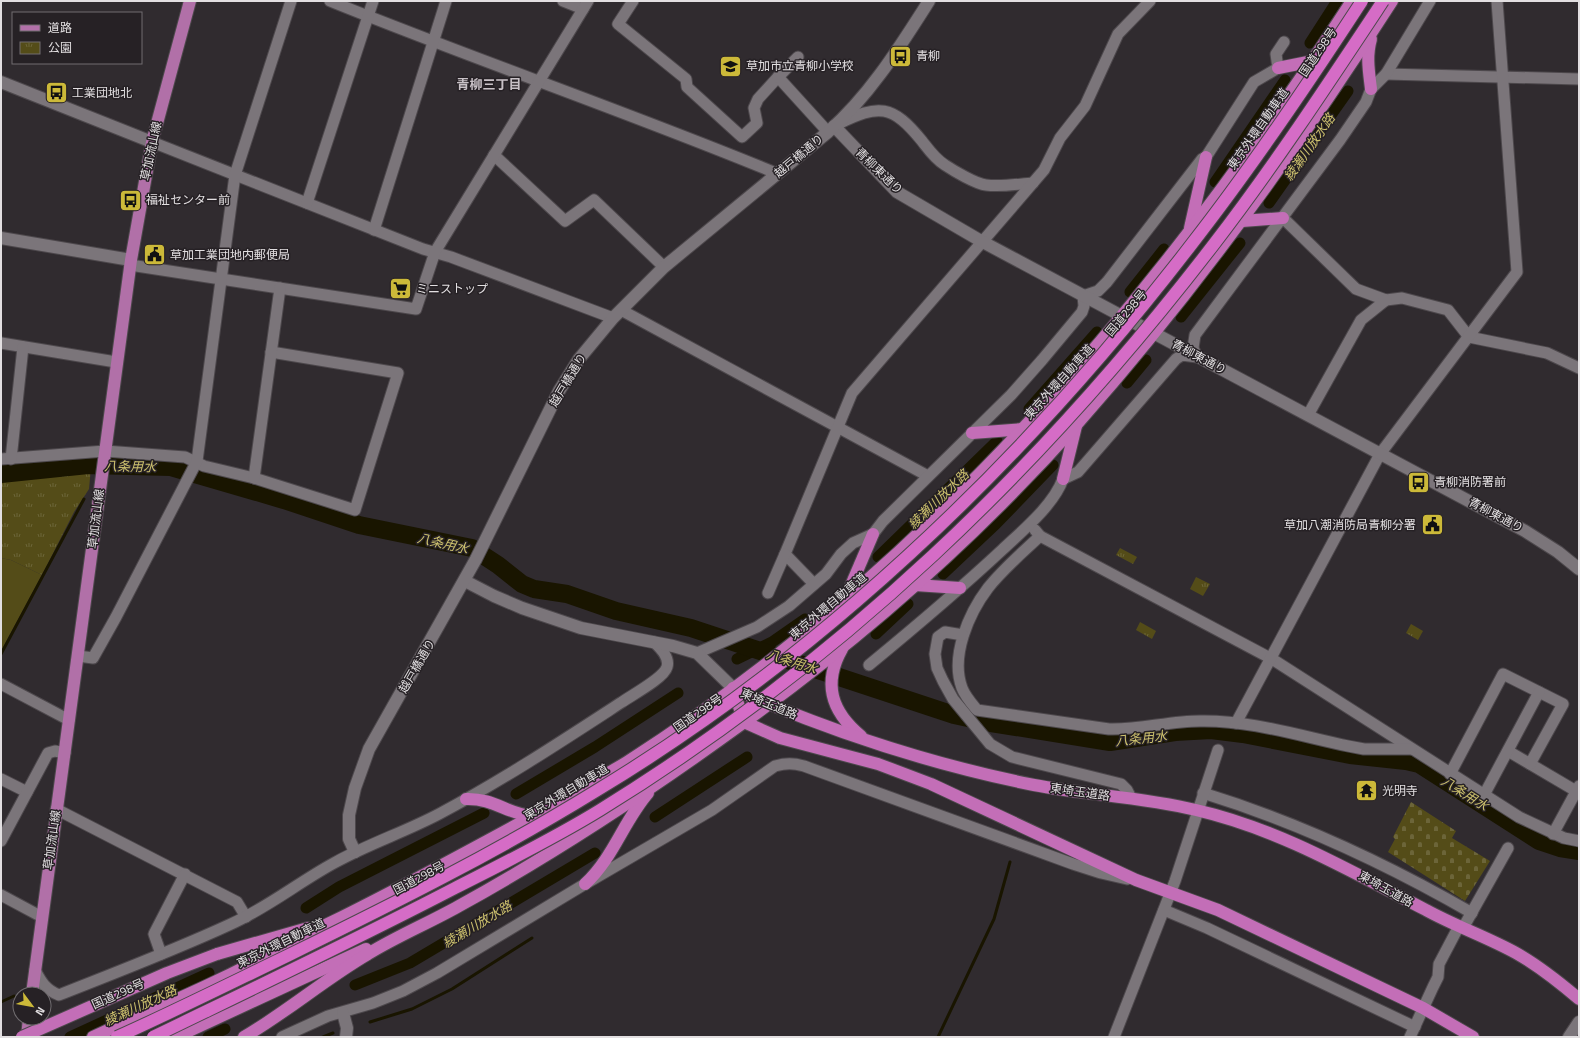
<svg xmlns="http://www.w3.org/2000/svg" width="1580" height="1038" viewBox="0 0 1580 1038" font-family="'Titillium Web','Noto Sans JP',sans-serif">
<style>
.grass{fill:#544c18}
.cemetery{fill:url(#cemetery-stones)}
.park{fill:url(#park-tufts)}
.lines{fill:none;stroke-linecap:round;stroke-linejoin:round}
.stream{stroke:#191500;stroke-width:3}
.canal{stroke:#191500;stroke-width:11}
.river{stroke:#191500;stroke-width:18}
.minor-casing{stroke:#4d484c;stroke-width:13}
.tertiary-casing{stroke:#4d484c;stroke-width:14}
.primary-casing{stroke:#4d484c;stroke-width:14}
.trunk-casing{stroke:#4d484c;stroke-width:14}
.minor{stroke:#7b757a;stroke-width:11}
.tertiary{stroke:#7b757a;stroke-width:12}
.primary{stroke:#b170a8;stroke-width:12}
.trunk{stroke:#c36eb7;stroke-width:12}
.trunk-bridge-casing{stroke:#4d484c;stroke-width:14;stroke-linecap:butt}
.motorway-bridge-casing{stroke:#4d484c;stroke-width:14;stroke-linecap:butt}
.trunk-bridge{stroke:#c36eb7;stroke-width:12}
.motorway-bridge{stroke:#d56cc6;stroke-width:12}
.labels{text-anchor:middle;stroke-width:3;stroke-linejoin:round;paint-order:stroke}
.street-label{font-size:12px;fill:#e2dfe1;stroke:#262125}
.poi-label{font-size:12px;fill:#e2dfe1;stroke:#262125;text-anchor:start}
.neighbourhood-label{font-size:13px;font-weight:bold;fill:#c9c2c7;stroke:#262125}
.water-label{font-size:13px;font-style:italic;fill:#cdc16d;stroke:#262125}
</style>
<defs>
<pattern id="cemetery-stones" width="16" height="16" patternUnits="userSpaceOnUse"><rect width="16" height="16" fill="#544c18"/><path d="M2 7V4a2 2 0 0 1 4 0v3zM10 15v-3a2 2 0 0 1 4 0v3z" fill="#6c6539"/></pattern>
<pattern id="park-tufts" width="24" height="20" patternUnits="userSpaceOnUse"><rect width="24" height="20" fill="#544c18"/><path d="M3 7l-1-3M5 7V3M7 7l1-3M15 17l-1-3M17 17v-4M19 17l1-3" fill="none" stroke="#6c6539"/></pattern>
</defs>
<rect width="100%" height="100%" fill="#302b2f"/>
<polygon class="grass" points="1,558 11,560 42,575 1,651"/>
<polygon class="cemetery" points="1411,802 1456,831 1452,838 1490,861 1465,901 1388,852 1395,839 1393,837"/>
<g class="park">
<polygon points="91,467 89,489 74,512 42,575 11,560 1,558 1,477"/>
<polygon points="1120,548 1137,557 1133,564 1116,555"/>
<polygon points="1196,577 1210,584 1203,596 1190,589"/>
<polygon points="1140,622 1156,631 1152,639 1136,630"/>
<polygon points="1411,624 1423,631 1418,640 1406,633"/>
</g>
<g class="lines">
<g class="stream">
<polyline points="1,654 84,499"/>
<polyline points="1,1002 14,996"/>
<polyline points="370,1022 412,1009 452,989 532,938"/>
<polyline points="323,1037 333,1033"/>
<polyline points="938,1037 994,919 1010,862"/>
</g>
<g class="canal">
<polyline points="1310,43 1337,1"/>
<polyline points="1215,182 1285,80"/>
<polyline points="1269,203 1348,91"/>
<polyline points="1130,292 1164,249"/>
<polyline points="1181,317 1240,243"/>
<polyline points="1127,383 1146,360"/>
<polyline points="1029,409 1097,332"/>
<polyline points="878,557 997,441"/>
<polyline points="943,574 996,524 1053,465"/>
<polyline points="876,634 908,604"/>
<polyline points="737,659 772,642 805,619"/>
<polyline points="516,794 595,747 678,693"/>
<polyline points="655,817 747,757"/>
<polyline points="306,908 339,887 484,813"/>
<polyline points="355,985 410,963 595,853"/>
<polyline points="70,1037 209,973"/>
<polyline points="208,1037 225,1029"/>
</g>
<polyline class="river" points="1,474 88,465 171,467 284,500 359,525 472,548 498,565 522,584 534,589 567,594 616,611 691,628 954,715 991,723 1110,742 1175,732 1211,730 1243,734 1350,755 1406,761 1419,764 1539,841 1560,848 1579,851"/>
<defs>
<g id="minor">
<path d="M 330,1 C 476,60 625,111 771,171 L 775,176"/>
<polyline points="563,1 583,9"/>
<polyline points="633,1 618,24 686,79 687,87 742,137 757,123 754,108 758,99 778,77 828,132"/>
<polyline points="1386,74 1579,79"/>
<polyline points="778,77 798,57"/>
<path d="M 838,124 C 879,104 892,104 922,141 C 929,150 935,159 945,165 C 954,171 976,184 986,185 C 1001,187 1018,184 1033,183"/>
<polyline points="152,142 423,249 451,257 613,318"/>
<polyline points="494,155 565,221 594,200 664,267"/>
<polyline points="307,203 373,1"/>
<polyline points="1283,218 1356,289 1386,300 1402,298 1448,310 1469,337 1547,353 1579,368"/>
<polyline points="374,230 446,1"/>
<polyline points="130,265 416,309 435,252 588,1"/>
<polyline points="621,310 928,476"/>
<polyline points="1,343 116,362"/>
<polyline points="1308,415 1361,320 1386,300"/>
<polyline points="1,459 105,451 185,457 204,466 254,478 355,510 398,373 271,352"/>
<polyline points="11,459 23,347"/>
<polyline points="254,478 280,288"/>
<polyline points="1035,530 1040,536 1272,659 1519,817 1564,838 1579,841"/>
<path d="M 1040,536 C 1022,553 1003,569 988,588 C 969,613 950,656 962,688 C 965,696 972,704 977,710 L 1109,729 C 1140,730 1169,721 1200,721 C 1250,720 1300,736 1348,746 L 1364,749 L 1411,749"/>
<polyline points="814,584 785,554 852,393 1044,170 1060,138 1085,106 1118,34 1150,1"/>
<polyline points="768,593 785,554"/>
<polyline points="963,635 945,632 938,637 935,654 937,668 943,681 953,699 990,744 1012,757 1121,784 1127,790 1131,798"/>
<polyline points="697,653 757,627 789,606 826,574 841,554 853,543 873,534 883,521 1011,395 1042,360 1082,312 1084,306 1083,296 1098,291 1107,282 1202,159 1206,157 1254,82 1278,68 1276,54 1284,42"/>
<polyline points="78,656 93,658 116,617 197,461 235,175 291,1"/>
<path d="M 869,665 C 914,628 959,590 1002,550 C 1022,531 1053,506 1063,479 L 1078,472 L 1176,359 L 1182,355 L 1197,357 L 1193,348 L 1195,335 L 1340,140 L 1366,102 L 1371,89 L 1386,74 L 1430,1"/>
<polyline points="1,684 69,720"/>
<polyline points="1236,723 1380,454 1517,272 1497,1"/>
<polyline points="1508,751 1576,791"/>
<polyline points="1450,774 1503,674 1563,704 1530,764"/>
<polyline points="1,779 27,792"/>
<path d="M 1203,793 C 1297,822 1387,864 1472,913"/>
<polyline points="1484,795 1539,692"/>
<polyline points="56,809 237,902 246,917"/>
<polyline points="1553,834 1579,786"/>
<polyline points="1,841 48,753 55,751 65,753"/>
<polyline points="1,895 42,917"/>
<polyline points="1164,910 1207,928 1415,1027"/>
<polyline points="1463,928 1508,848"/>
<polyline points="161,954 154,934 185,874"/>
<path d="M 35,970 C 41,982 46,990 59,995 C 117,972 175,950 231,924 C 267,908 299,882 334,863 C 368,844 405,832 439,814 C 503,780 562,741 622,702 C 632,695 664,678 667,667 C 670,657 660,648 654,642"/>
<path d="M 282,1037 L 328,1016 L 373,1003 L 403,991 L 437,973 L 585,884 L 712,810 L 775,766 C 786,763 793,763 804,766 L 1073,864 L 1101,873 L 1127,879"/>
<polyline points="1114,1037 1175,881 1218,750"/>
<polyline points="1410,1037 1433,987 1438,977 1439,964 1459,926"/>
</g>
<g id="tertiary">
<polyline points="1,82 152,142"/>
<polyline points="834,126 897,192 981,241 1525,531 1558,552 1579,569"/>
<polyline points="1,238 131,260"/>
<polyline points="465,581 494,596 522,608 581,628 673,646 697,653 733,688"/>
<path d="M 355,852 L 349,839 L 349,815 L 355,788 L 369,749 L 476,559 L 559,391 L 579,359 L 613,318 L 664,267 L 828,132 C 870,95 899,48 929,1"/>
<polyline points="343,1013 347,1028 346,1037"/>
<polyline points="1569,1037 1579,1022"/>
</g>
<g id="primary">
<polyline points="32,994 131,260 152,142 190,1"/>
<polyline points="27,1037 29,1018"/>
</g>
<g id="trunk">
<polyline points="1278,68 1313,61"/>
<path d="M 1371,89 C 1369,72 1366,56 1371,39"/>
<polyline points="1242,221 1283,218"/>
<polyline points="1190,228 1206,157"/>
<polyline points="972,433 1024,429"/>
<polyline points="1063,479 1076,426"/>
<polyline points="915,585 960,588"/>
<polyline points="846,597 873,534"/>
<path d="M 842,649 C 822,684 832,712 861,736"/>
<polyline points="733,688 744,722 780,738 878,764 931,784 1136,880 1218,910 1423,1008 1473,1037"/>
<path d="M 734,689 C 832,732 929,764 1034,785 C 1087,795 1143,797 1196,810 C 1279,829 1352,872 1426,910 C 1455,926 1487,937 1516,953 C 1539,966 1559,982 1579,999"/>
<path d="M 466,799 C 494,798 507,814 532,816"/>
<path d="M 585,884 C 614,857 623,822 648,793"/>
<polyline points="217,954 308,928"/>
<path d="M 93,1037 C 136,1017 180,999 223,978 C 260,960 296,939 334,921 C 401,888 467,852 533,816 C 564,798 596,781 627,762 C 928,570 1159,298 1352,1"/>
<polyline points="176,1037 366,949"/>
<path d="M 244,1037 C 287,1012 325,979 368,954 C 397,936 429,923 459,906 C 557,852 652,789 743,723 C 864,636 978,535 1077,424 C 1194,292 1297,149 1392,1"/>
</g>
</defs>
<use href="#minor" class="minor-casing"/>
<use href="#tertiary" class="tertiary-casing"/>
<use href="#primary" class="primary-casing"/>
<use href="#trunk" class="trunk-casing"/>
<use href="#minor" class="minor"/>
<use href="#tertiary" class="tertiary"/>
<use href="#primary" class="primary"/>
<use href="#trunk" class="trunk"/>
<defs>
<polyline id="trunk-bridge" points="22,1037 167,973 217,954"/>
<g id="motorway-bridge">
<path d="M 117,1037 C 175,1011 231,983 289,955 C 393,904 497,852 596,791 C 687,736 776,671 857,601 C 980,495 1092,374 1191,245 C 1252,167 1308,84 1362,1"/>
<path d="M 153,1037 C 254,988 355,940 455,888 C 504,863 553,839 600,810 C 842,661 1041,469 1214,244 C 1274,166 1328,84 1383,1"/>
</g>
</defs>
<use href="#trunk-bridge" class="trunk-bridge-casing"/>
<use href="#motorway-bridge" class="motorway-bridge-casing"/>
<use href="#trunk-bridge" class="trunk-bridge"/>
<use href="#motorway-bridge" class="motorway-bridge"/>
</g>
<defs>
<symbol id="bus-square" viewBox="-11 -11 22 22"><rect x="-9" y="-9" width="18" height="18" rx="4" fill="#ccb939" stroke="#262125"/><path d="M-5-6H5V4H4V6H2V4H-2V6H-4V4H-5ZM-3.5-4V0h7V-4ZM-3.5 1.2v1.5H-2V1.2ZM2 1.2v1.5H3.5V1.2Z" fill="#111"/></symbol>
<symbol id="school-square" viewBox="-11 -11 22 22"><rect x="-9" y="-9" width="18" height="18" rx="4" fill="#ccb939" stroke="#262125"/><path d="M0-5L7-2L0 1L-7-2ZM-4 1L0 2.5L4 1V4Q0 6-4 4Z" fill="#111"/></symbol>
<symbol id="civic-square" viewBox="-11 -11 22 22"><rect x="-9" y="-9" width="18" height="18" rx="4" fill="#ccb939" stroke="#262125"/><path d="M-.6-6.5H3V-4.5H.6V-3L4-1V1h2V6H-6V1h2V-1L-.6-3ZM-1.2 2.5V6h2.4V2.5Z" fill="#111"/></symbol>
<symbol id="supermarket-square" viewBox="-11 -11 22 22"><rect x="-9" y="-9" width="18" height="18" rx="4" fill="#ccb939" stroke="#262125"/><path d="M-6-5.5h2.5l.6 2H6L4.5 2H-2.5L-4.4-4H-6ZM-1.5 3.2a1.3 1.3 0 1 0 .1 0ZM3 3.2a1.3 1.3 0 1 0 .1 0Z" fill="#111"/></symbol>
<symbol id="temple-square" viewBox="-11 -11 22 22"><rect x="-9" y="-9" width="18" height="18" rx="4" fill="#ccb939" stroke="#262125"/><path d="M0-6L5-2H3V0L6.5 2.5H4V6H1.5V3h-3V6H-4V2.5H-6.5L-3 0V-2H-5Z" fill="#111"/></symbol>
</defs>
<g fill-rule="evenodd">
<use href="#bus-square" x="888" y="44" width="25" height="25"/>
<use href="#school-square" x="718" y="54" width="25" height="25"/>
<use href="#bus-square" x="44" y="80" width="25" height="25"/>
<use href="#bus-square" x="118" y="188" width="25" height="25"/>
<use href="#civic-square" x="142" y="242" width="25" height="25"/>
<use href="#supermarket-square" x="388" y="276" width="25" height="25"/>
<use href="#bus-square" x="1406" y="470" width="25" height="25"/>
<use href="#civic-square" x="1420" y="512" width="25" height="25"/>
<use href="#temple-square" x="1354" y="778" width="25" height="25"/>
</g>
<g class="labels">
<g class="street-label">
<text transform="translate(1318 52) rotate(-56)" y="4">国道298号</text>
<text transform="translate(1258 129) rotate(-55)" y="4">東京外環自動車道</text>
<text transform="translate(151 151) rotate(-78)" y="4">草加流山線</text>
<text transform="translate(799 156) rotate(-40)" y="4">越戸橋通り</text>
<text transform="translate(879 171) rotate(44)" y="4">青柳東通り</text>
<text transform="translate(1126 313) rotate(-50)" y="4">国道298号</text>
<text transform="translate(1199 357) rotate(28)" y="4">青柳東通り</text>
<text transform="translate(568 380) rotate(-59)" y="4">越戸橋通り</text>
<text transform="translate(1059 382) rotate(-48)" y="4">東京外環自動車道</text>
<text transform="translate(1496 515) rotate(28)" y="4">青柳東通り</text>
<text transform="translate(96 519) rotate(-83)" y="4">草加流山線</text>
<text transform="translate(828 606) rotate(-40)" y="4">東京外環自動車道</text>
<text transform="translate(417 666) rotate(-60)" y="4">越戸橋通り</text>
<text transform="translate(769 704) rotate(23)" y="4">東埼玉道路</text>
<text transform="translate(698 713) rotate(-35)" y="4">国道298号</text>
<text transform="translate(566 792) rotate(-31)" y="4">東京外環自動車道</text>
<text transform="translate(1080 792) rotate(8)" y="4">東埼玉道路</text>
<text transform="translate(52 840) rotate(-82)" y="4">草加流山線</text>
<text transform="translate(419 878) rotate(-28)" y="4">国道298号</text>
<text transform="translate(1386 889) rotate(29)" y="4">東埼玉道路</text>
<text transform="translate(281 943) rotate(-26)" y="4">東京外環自動車道</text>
<text transform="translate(118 994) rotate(-24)" y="4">国道298号</text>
</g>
<g class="poi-label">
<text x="916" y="60">青柳</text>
<text x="746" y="70">草加市立青柳小学校</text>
<text x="72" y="97">工業団地北</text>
<text x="146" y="204">福祉センター前</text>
<text x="170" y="259">草加工業団地内郵便局</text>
<text x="416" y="293">ミニストップ</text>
<text x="1434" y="486">青柳消防署前</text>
<text x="1416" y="529" text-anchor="end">草加八潮消防局青柳分署</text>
<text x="1382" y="795">光明寺</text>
</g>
<g class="neighbourhood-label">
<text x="489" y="89">青柳三丁目</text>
</g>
<g class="water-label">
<text transform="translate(1309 147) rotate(-55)" y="5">綾瀬川放水路</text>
<text transform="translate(130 466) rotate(1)" y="5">八条用水</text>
<text transform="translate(938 499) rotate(-44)" y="5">綾瀬川放水路</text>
<text transform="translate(443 543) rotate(13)" y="5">八条用水</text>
<text transform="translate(792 661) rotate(18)" y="5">八条用水</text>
<text transform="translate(1141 738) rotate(-6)" y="5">八条用水</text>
<text transform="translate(1465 793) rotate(32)" y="5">八条用水</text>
<text transform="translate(477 924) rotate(-31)" y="5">綾瀬川放水路</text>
<text transform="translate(140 1005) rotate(-25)" y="5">綾瀬川放水路</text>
</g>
</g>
<rect width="1580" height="1038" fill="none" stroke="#e2dfe1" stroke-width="4"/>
<rect x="12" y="12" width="130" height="52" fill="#262125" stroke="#716d70"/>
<rect x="20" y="25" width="20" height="6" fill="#b170a8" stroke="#716d70"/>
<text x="48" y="32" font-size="12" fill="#e2dfe1">道路</text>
<rect x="20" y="42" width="20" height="12" fill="url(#park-tufts)" stroke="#716d70"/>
<text x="48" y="52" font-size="12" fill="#e2dfe1">公園</text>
<g transform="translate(32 1006) rotate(122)"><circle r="19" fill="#262125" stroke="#716d70"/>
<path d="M0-3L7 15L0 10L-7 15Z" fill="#ccb939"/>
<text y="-6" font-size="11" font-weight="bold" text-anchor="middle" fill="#e2dfe1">N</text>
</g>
</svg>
